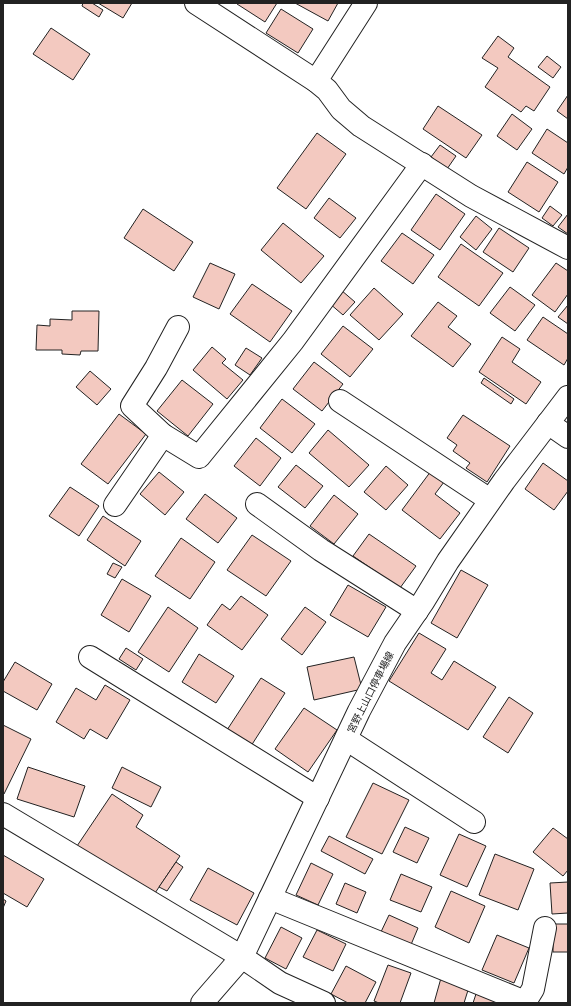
<svg xmlns="http://www.w3.org/2000/svg" width="571" height="1006" viewBox="0 0 571 1006" font-family="'PT Serif','Noto Sans JP',serif">
<style>
.building{fill:#f3c9c0;stroke:#222}
.lines{fill:none;stroke-linecap:round;stroke-linejoin:round}
.minor-casing{stroke:#222;stroke-width:24}
.major-casing{stroke:#222;stroke-width:24}
.minor{stroke:#fff;stroke-width:22}
.major{stroke:#fff;stroke-width:22}
.labels{text-anchor:middle;stroke-width:3;stroke-linejoin:round;paint-order:stroke}
.street-label{font-size:10px;fill:#222;stroke:#fff}
</style>
<rect width="100%" height="100%" fill="#fff"/>
<g class="building">
<polygon points="83,3 92,3 103,10 99,17 82,6"/>
<polygon points="98,3 132,3 123,18"/>
<polygon points="238,3 277,3 265,22 237,4"/>
<polygon points="295,3 338,3 328,21"/>
<polygon points="281,9 313,29 298,53 266,33"/>
<polygon points="51,28 90,54 73,80 33,54"/>
<polygon points="498,36 514,48 508,57 550,87 534,111 526,106 521,112 485,87 498,68 482,58"/>
<polygon points="547,56 561,67 553,78 538,67"/>
<polygon points="568,95 568,119 557,111"/>
<polygon points="438,106 482,135 466,158 423,129"/>
<polygon points="512,114 532,129 517,150 497,136"/>
<polygon points="547,129 568,143 568,167 564,174 532,153"/>
<polygon points="317,133 346,154 306,209 277,188"/>
<polygon points="440,145 456,156 447,169 431,157"/>
<polygon points="527,162 558,182 539,212 508,192"/>
<polygon points="436,194 465,214 440,250 411,230"/>
<polygon points="329,198 356,218 340,238 314,218"/>
<polygon points="550,206 562,215 553,226 542,218"/>
<polygon points="143,209 193,242 174,271 124,238"/>
<polygon points="568,214 568,234 558,227"/>
<polygon points="476,216 492,229 476,250 460,237"/>
<polygon points="283,223 324,256 301,283 261,250"/>
<polygon points="499,228 529,248 513,272 483,252"/>
<polygon points="402,233 434,255 413,284 381,261"/>
<polygon points="461,244 503,273 479,306 438,277"/>
<polygon points="210,263 235,274 219,309 193,297"/>
<polygon points="556,263 568,271 568,294 555,312 532,295"/>
<polygon points="252,284 292,311 270,342 230,314"/>
<polygon points="510,287 535,305 515,331 490,313"/>
<polygon points="374,288 403,314 379,340 350,315"/>
<polygon points="341,290 355,302 343,315 329,303"/>
<polygon points="438,302 457,316 448,327 471,344 453,367 411,336"/>
<polygon points="568,305 568,324 558,317"/>
<polygon points="72,311 99,311 98,351 81,351 80,355 62,354 62,350 36,350 37,325 50,326 50,319 72,320"/>
<polygon points="543,317 568,334 568,358 564,365 527,340"/>
<polygon points="343,326 373,349 350,377 321,354"/>
<polygon points="502,337 520,349 512,362 541,382 526,404 479,372"/>
<polygon points="212,347 226,359 222,363 243,380 227,399 193,370"/>
<polygon points="246,348 262,358 250,375 235,365"/>
<polygon points="314,362 343,384 322,411 293,389"/>
<polygon points="90,371 111,389 97,405 76,387"/>
<polygon points="484,378 514,399 511,404 481,383"/>
<polygon points="182,380 213,404 188,436 157,411"/>
<polygon points="282,399 315,424 292,453 260,428"/>
<polygon points="119,414 146,434 108,484 81,464"/>
<polygon points="463,415 510,446 487,482 466,468 470,463 453,451 457,445 447,438"/>
<polygon points="328,430 369,465 349,487 309,453"/>
<polygon points="256,438 281,458 260,486 234,466"/>
<polygon points="543,463 568,481 568,491 554,510 525,489"/>
<polygon points="296,465 323,486 305,508 278,487"/>
<polygon points="386,466 408,485 386,510 364,492"/>
<polygon points="431,471 444,482 435,494 460,513 440,539 402,510"/>
<polygon points="159,472 184,492 165,515 140,494"/>
<polygon points="70,487 99,506 79,536 49,516"/>
<polygon points="205,494 237,518 218,543 186,519"/>
<polygon points="334,495 358,514 334,544 310,526"/>
<polygon points="103,516 141,541 125,566 87,540"/>
<polygon points="369,534 416,566 400,588 353,556"/>
<polygon points="252,535 291,561 266,596 227,570"/>
<polygon points="181,538 215,562 190,599 155,576"/>
<polygon points="113,563 122,567 115,578 107,574"/>
<polygon points="461,570 488,585 457,638 431,623"/>
<polygon points="122,579 151,596 129,632 101,615"/>
<polygon points="348,585 386,607 368,637 330,615"/>
<polygon points="241,596 268,615 242,650 207,625 222,604 230,610"/>
<polygon points="168,607 198,628 169,672 138,652"/>
<polygon points="305,607 326,622 302,655 281,639"/>
<polygon points="419,633 446,649 431,673 442,680 454,661 496,687 468,730 389,681"/>
<polygon points="126,648 143,659 136,670 119,659"/>
<polygon points="199,654 234,676 216,703 182,682"/>
<polygon points="354,657 362,689 314,700 307,667"/>
<polygon points="15,662 52,684 37,710 3,691 3,682"/>
<polygon points="261,678 285,693 251,746 227,730"/>
<polygon points="105,685 130,700 107,739 90,729 84,739 56,722 76,688 96,700"/>
<polygon points="509,697 533,713 508,753 483,737"/>
<polygon points="304,708 337,730 308,772 275,749"/>
<polygon points="3,725 31,739 4,794 3,793"/>
<polygon points="28,767 85,786 74,817 17,799"/>
<polygon points="122,767 161,787 151,807 112,788"/>
<polygon points="373,783 409,800 382,854 346,837"/>
<polygon points="112,794 143,815 136,827 180,856 153,896 77,846"/>
<polygon points="405,827 429,838 417,863 393,852"/>
<polygon points="553,828 568,839 568,870 563,876 533,852"/>
<polygon points="459,834 486,846 467,887 440,875"/>
<polygon points="329,836 373,859 365,874 321,851"/>
<polygon points="495,854 534,869 518,910 479,895"/>
<polygon points="3,855 44,879 27,907 3,893"/>
<polygon points="176,862 183,867 167,891 159,887"/>
<polygon points="311,863 333,874 318,905 296,895"/>
<polygon points="208,868 254,893 237,925 190,900"/>
<polygon points="401,874 432,887 421,912 390,900"/>
<polygon points="568,882 568,913 552,914 550,883"/>
<polygon points="345,883 366,892 357,913 336,904"/>
<polygon points="451,891 485,906 469,943 435,927"/>
<polygon points="3,899 6,901 3,908"/>
<polygon points="389,915 418,928 410,947 380,934"/>
<rect x="553" y="924" width="15" height="28"/>
<polygon points="281,927 302,938 286,969 265,958"/>
<polygon points="317,930 346,944 333,971 303,957"/>
<polygon points="497,935 529,948 514,983 482,970"/>
<polygon points="388,965 411,973 400,1003 379,1003 374,1001"/>
<polygon points="346,966 376,982 365,1003 348,1003 331,994"/>
<polygon points="441,978 469,987 464,1003 434,1003"/>
<polygon points="477,991 502,1003 473,1003"/>
</g>
<g class="lines">
<defs>
<g id="minor">
<polyline points="196,3 316,81 327,90 341,109 361,126 471,196 568,248"/>
<polyline points="316,81 366,3"/>
<polyline points="178,327 156,368 132,406 163,435 199,457 293,341 422,164"/>
<polyline points="340,401 490,500"/>
<polyline points="548,423 568,437"/>
<polyline points="257,504 321,550 417,611"/>
<polyline points="115,505 163,435"/>
<polyline points="90,657 318,798"/>
<polyline points="346,739 474,822"/>
<polyline points="3,814 242,957 280,983 324,1003"/>
<polyline points="270,898 525,1002 525,1003"/>
<polyline points="525,1002 533,989 545,928"/>
</g>
<polyline id="major" points="202,1003 242,957 359,711 395,643 423,602 448,561 504,481 568,397"/>
</defs>
<use href="#minor" class="minor-casing"/>
<use href="#major" class="major-casing"/>
<use href="#minor" class="minor"/>
<use href="#major" class="major"/>
</g>
<g class="labels">
<g class="street-label">
<text transform="translate(370 692) rotate(-63)" y="4">宮野上山口停車場線</text>
</g>
</g>
<rect width="571" height="1006" fill="none" stroke="#222222" stroke-width="8"/>
</svg>
